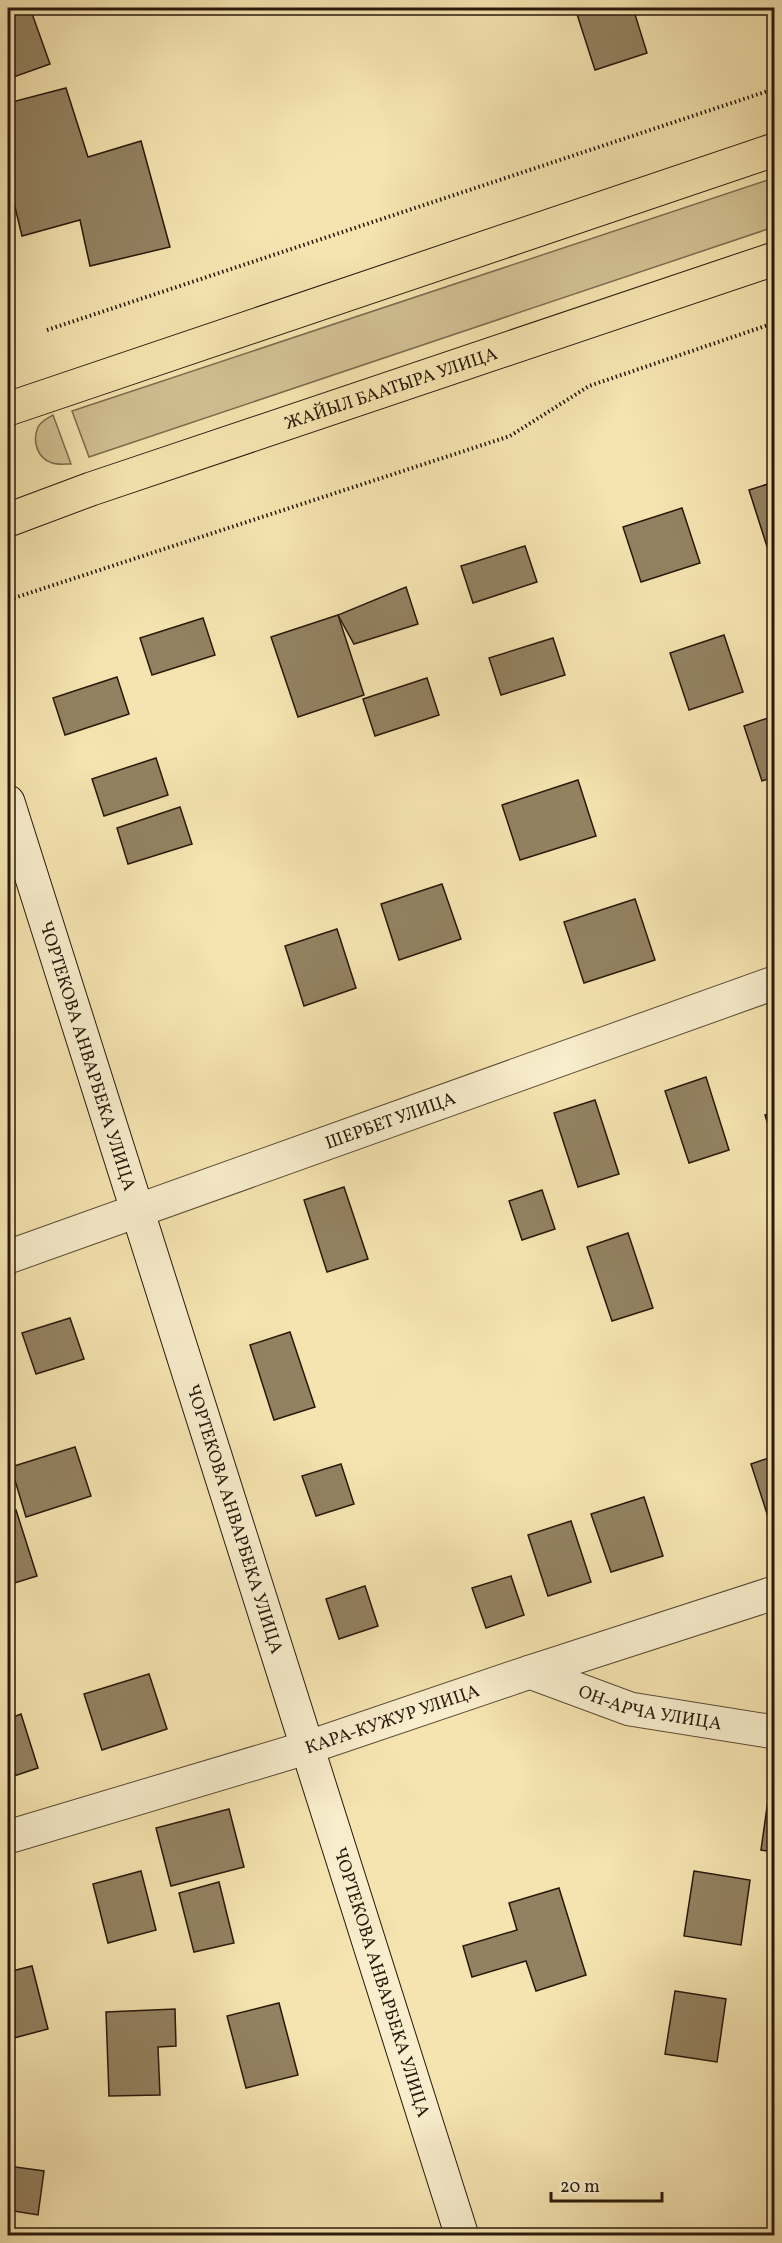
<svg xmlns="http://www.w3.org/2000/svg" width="782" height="2243" viewBox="0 0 782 2243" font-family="Vollkorn,serif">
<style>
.green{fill:#d2c194;stroke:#7d6c50;stroke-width:1.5}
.building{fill:#938261;stroke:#28180b;stroke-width:1.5}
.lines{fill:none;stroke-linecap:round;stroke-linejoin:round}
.street-casing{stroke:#5b4b34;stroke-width:35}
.secondary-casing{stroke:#28180b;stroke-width:35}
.primary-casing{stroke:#28180b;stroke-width:35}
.path{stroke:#28180b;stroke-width:4;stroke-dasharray:1.5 3;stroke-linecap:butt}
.street{stroke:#f8edcc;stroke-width:33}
.secondary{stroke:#f8edcc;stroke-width:33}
.primary{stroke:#f5e4b0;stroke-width:33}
.labels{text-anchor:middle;stroke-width:4.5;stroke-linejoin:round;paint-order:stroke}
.street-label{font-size:18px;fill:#28180b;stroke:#f8edcc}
</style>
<rect width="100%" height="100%" fill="#f5e4b0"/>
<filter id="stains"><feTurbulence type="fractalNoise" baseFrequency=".00333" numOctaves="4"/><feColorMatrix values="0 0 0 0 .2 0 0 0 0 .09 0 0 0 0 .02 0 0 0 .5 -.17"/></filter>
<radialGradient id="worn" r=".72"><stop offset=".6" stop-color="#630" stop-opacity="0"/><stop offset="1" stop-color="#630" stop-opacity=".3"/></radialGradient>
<g class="green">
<polygon points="774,178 774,227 89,457 72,411"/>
<path d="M 53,415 L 71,464 C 65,464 58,465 52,463 C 37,458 32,441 38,427 C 41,421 48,418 53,415 Z"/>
</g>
<g class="building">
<polygon points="8,8 30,8 50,64 8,79"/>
<polygon points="575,8 633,8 647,53 595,70"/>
<polygon points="66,88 88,157 141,141 170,247 90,266 80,220 22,236 8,178 8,103"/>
<polygon points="774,482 774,558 771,559 749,490"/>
<polygon points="682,508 700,563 641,582 623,527"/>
<polygon points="525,546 537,582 473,603 461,566"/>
<polygon points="406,587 418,624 354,644 338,615"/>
<polygon points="338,615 364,695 298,717 271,637"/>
<polygon points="203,618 215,655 152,675 140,638"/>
<polygon points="724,635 743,692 689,710 670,653"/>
<polygon points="553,638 565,675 501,695 489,658"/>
<polygon points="117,677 129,714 65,735 53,698"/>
<polygon points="427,678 439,715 375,736 363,699"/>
<polygon points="774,716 774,777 762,781 744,726"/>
<polygon points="156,758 168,795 104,816 92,779"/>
<polygon points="578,780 596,836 520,860 502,805"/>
<polygon points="180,807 192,844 128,864 117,828"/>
<polygon points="442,884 461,939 399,960 381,904"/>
<polygon points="635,899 655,960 584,983 564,922"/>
<polygon points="337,929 356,988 304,1006 285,946"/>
<polygon points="706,1077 729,1150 689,1163 665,1091"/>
<polygon points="595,1100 619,1174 578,1187 554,1113"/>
<polygon points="774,1112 774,1144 765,1115"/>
<polygon points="344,1187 368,1259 327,1272 304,1200"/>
<polygon points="542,1190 555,1229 522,1240 509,1201"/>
<polygon points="628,1233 653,1308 612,1321 587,1247"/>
<polygon points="70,1318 84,1359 36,1374 22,1333"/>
<polygon points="290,1332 315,1407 274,1420 250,1345"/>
<polygon points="75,1447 91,1496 26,1517 11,1467"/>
<polygon points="774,1456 774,1522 770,1523 751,1464"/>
<polygon points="341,1464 354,1504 316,1516 302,1476"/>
<polygon points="644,1497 663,1556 611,1572 591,1514"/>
<polygon points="16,1510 37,1576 8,1585 8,1513"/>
<polygon points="571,1521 591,1582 548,1596 528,1535"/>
<polygon points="511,1576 524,1615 486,1628 472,1588"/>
<polygon points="365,1586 378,1626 339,1639 326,1599"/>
<polygon points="149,1674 167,1729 102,1750 84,1694"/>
<polygon points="21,1714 38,1768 8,1778 8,1719"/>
<polygon points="769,1793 774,1794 774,1852 761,1850"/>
<polygon points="229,1809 244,1867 171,1886 156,1828"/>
<polygon points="141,1871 156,1930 108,1943 93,1884"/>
<polygon points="694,1871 750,1880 741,1945 684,1936"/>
<polygon points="219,1882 234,1943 194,1952 179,1893"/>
<polygon points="559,1888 586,1975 536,1991 526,1961 472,1977 463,1946 517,1930 509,1903"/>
<polygon points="32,1966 48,2029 10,2039 8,2030 8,1972"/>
<polygon points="675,1991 726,1999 717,2062 665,2054"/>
<polygon points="279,2003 298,2075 246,2088 227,2016"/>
<polygon points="175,2009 176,2046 158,2047 160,2095 109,2096 106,2012"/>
<polygon points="8,2166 44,2171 38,2215 8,2210"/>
</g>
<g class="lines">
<defs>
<g id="street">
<path id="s1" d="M 8,1257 L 774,983"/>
<path id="s2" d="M 530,1672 L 630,1709 L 774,1732"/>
<path id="s3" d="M 8,1837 L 309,1747 L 530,1672 L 774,1593"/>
</g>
<g id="secondary">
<path id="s4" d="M 8,802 C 158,1280 312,1757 462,2236"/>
</g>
<g id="primary">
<polyline points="8,409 774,150"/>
<path id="s5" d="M 8,520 L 91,489 L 774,259"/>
</g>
</defs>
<use href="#street" class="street-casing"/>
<use href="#secondary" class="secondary-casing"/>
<use href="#primary" class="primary-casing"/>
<g class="path">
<polyline points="47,330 774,89"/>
<polyline points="14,598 510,436 589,386 774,323"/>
</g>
<use href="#street" class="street"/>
<use href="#secondary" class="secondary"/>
<use href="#primary" class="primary"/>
</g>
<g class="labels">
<g class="street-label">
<text dy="6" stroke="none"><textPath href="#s5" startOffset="405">ЖАЙЫЛ БААТЫРА УЛИЦА</textPath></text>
<text dy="6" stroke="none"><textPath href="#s4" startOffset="266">ЧОРТЕКОВА АНВАРБЕКА УЛИЦА</textPath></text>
<text dy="6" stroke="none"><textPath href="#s1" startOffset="406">ШЕРБЕТ УЛИЦА</textPath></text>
<text dy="6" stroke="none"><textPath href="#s4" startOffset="752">ЧОРТЕКОВА АНВАРБЕКА УЛИЦА</textPath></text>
<text dy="6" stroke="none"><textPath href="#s2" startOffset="126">ОН-АРЧА УЛИЦА</textPath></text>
<text dy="6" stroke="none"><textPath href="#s3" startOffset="402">КАРА-КУЖУР УЛИЦА</textPath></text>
<text dy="6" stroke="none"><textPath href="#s4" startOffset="1238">ЧОРТЕКОВА АНВАРБЕКА УЛИЦА</textPath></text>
</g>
</g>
<rect width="782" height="2243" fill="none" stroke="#f5e4b0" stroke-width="30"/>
<rect x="9" y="9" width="764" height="2225" fill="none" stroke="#28180b" stroke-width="3"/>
<rect x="15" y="15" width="752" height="2213" fill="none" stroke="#28180b" stroke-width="1.5"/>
<path d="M551 2192v9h111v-9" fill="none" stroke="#28180b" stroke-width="3"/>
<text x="560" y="2192" font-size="18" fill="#28180b" stroke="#f8edcc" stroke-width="4.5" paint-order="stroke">20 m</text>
<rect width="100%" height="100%" filter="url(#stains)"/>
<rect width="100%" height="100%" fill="url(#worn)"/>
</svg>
